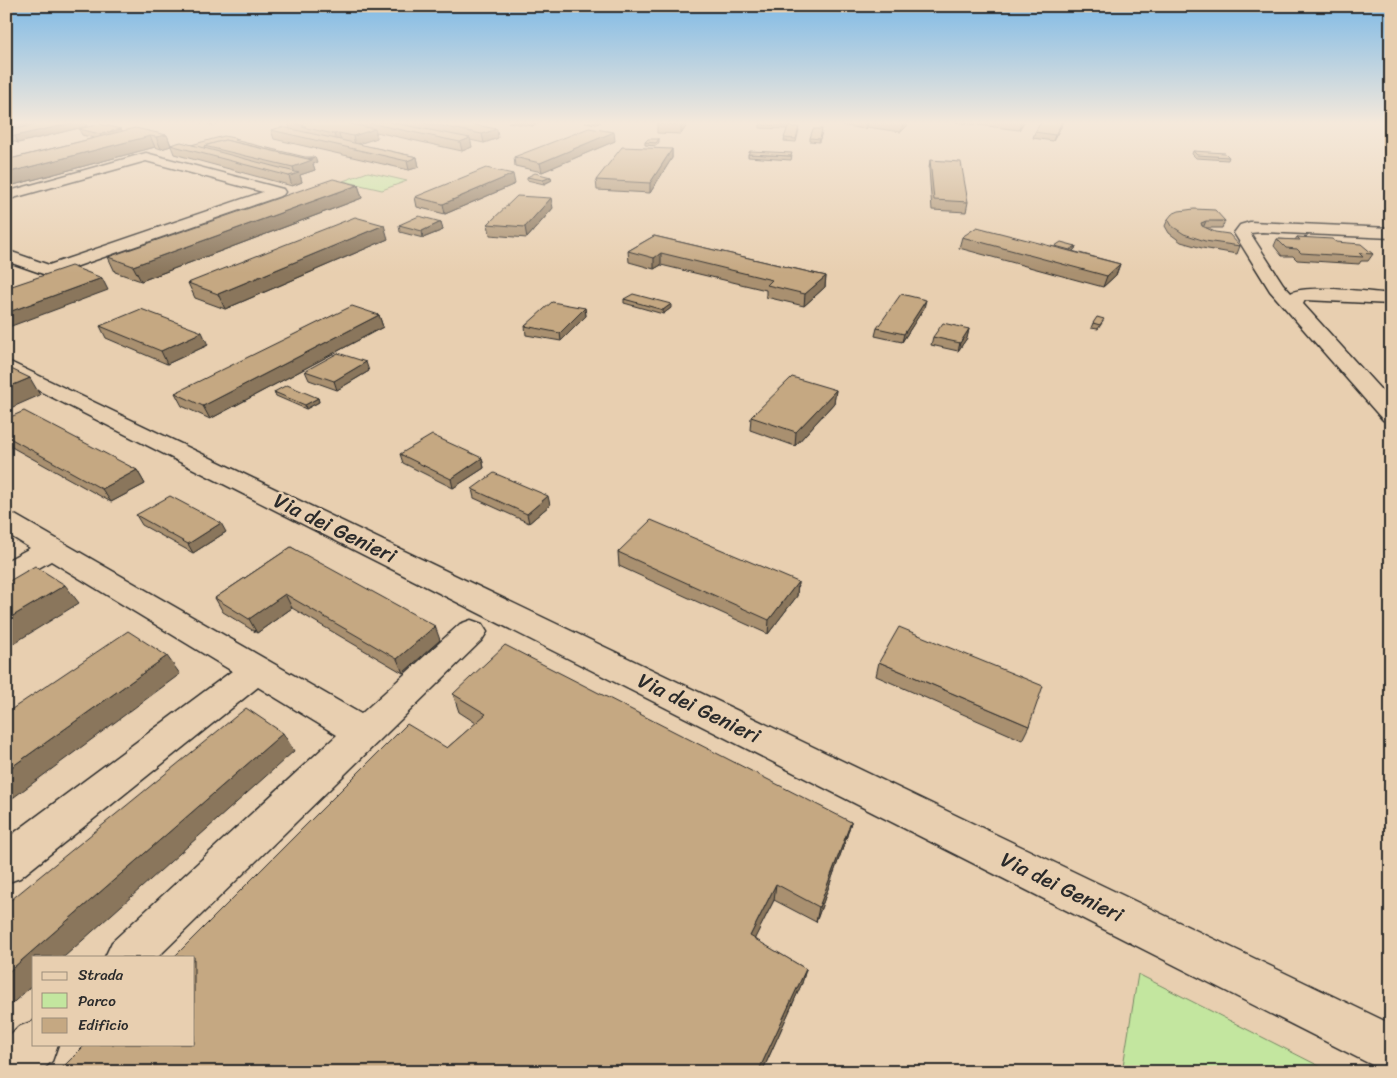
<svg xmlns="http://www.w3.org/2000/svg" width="1397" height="1078" viewBox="0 0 1397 1078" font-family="Sriracha,sans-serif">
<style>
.green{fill:#c3e69f;stroke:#778865}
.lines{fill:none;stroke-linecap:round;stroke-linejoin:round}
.minor-casing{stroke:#2b2b2b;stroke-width:3}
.minor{fill:#e8cfb0;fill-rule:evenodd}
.wall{fill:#a99070;stroke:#2b2b2b}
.shaded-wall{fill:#8a765b;stroke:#2b2b2b}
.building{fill:#c5a882;stroke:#2b2b2b}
.labels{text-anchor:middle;stroke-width:5;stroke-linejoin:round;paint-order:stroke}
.near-street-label{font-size:21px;fill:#2b2b2b;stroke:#e8cfb0}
</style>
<rect width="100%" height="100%" fill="#e8cfb0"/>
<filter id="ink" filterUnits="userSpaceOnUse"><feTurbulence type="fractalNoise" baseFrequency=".02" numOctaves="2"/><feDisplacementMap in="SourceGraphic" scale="10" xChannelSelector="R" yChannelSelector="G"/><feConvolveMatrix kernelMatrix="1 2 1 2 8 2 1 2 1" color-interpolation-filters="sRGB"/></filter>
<g filter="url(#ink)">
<g class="green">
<polygon points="368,172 407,181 382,190 343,181"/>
<polygon points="1138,974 1331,1072 1122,1072"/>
</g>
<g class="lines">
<defs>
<g id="minor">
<polygon points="146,153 283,189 285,192 283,195 49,276 6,261 6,250 49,265 263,192 146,161 6,200 6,192"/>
<path d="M 1250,222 L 1391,228 L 1391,238 L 1262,232 L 1250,233 L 1283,284 L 1291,293 C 1305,284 1372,292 1391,294 L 1391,304 L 1305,300 L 1303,304 L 1391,401 L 1391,422 L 1383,420 L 1270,291 L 1234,233 L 1240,225 Z"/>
<polygon points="6,360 1391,1024 1391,1072 1374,1066 6,374"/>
<polygon points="6,512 15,515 361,714 460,624 471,620 482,624 487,632 482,640 158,957 105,957 112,942 337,735 258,687 20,878 6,883 6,839 232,671 51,561 16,581 6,584 6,561 30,548 6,533"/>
<polygon points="34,1021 34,1044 58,1044 52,1061 40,1072 6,1072 6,1039 18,1027"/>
</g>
</defs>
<use href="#minor" class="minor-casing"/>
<use href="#minor" class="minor"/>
</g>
<g class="wall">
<polygon points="48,122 85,122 87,126 18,143 6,139 6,131"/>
<polygon points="197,122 225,122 212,125"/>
<polygon points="288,122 460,122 498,138 484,143 470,140 472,147 462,151 376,132 377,138 357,144 417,157 419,167 409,170 274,139 271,130 290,129"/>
<polygon points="508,122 544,122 532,126"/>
<polygon points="585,122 601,122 596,124"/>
<polygon points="689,122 681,134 657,133 657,124"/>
<polygon points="825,122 908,122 907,126 901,132 867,127 865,129 840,125 840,124"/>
<polygon points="955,122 1024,122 1019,130"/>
<polygon points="1062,122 1061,127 1053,141 1033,138 1035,132"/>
<polygon points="790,123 790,127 799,130 796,142 784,141 787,129 760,128 760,125"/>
<polygon points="79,129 121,129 122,131 167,135 171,145 191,145 240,142 317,163 313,164 315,170 300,175 302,182 292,186 174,154 171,146 161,149 155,147 6,187 6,160 94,138 82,135"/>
<polygon points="822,132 819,142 810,141 810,138"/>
<polygon points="659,139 659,142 656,146 645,145 645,142"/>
<polygon points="615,141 542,172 515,166 514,157"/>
<polygon points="672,149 672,158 650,193 597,190 596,180"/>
<polygon points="1193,151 1229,157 1228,160 1196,158 1192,154"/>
<polygon points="748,154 792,156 791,160 748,157"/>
<polygon points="930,160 968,202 966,212 932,210 929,169"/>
<polygon points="527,177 551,177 552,180 544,184 527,180"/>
<polygon points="515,184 445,214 417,207 415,197"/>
<polygon points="358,185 362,198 141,281 115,272 108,257"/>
<polygon points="553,208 527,238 490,235 488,224"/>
<polygon points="1168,219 1225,221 1222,228 1206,228 1240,246 1237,254 1202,248 1181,242 1169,233 1165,226"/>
<polygon points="441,222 443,230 423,238 400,232 399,225"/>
<polygon points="654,236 826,276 825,287 804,306 766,297 766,290 661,265 654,269 629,262 628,251"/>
<polygon points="962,237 1055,247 1076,246 1075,249 1072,251 1120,264 1116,275 1103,287 959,248"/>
<polygon points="1297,237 1336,242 1373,254 1368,261 1361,261 1359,264 1297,260 1293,256 1282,256 1274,246 1277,239 1295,240"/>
<polygon points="388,239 225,309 195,298 188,283"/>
<polygon points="624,299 671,308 663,314 624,303"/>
<polygon points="585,308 586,316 561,341 526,335 525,326"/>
<polygon points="924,308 902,342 875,336 877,328"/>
<polygon points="379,315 383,327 210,419 182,406 175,393"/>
<polygon points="1093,323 1102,323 1098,329 1091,328"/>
<polygon points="100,326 208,345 167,364 106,338"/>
<polygon points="969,329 967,338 958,351 931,345 933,337"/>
<polygon points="305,371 369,371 337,390 309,380"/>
<polygon points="836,390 834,403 795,446 750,430 751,417"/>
<polygon points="274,392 318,398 319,402 306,409 276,396"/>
<polygon points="6,419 137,470 145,484 111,502 6,444"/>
<polygon points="400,454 482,458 484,468 453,488 403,463"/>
<polygon points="472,489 550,505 529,523 474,498"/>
<polygon points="136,515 226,532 193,553 142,525"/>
<polygon points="291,547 440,640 403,673 292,608 257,633 223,612 215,598"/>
<polygon points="618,552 798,582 797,596 768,634 619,566"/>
<polygon points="879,662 1029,726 1022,740 876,676"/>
<polygon points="453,694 851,822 846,839 816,922 774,900 754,939 806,969 802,983 762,1072 58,1072 447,748 476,723 459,712"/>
</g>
<g class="shaded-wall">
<polygon points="11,122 40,122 6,129 6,123"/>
<polygon points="77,122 85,122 87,126 18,143 15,136"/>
<polygon points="211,122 225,122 212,125"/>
<polygon points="531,122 544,122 532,126"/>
<polygon points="683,122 689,122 681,134 681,125"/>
<polygon points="866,122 868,122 867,127 865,129"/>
<polygon points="904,122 908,122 907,126 901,132 903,123"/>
<polygon points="1021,122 1024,122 1019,130"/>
<polygon points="1062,122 1061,127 1053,141 1055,135"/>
<polygon points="121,129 124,135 103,140 100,134"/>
<polygon points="375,129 377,138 355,145 353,136"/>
<polygon points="497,129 498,138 484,143 482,134"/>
<polygon points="614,132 615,141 542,172 540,163"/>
<polygon points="339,133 341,142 337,143 334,134"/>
<polygon points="167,135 171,146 170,145 171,146 161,149 156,137"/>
<polygon points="150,136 155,147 6,187 6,173"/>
<polygon points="470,138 472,147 462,151 460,142"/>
<polygon points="672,149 672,158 650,193 650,183"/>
<polygon points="315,157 317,163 313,164 315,170 300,175 302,182 292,186 289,176 295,174 293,167 302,161"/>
<polygon points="417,157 419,167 409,170 407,161"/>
<polygon points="513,174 515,184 445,214 443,204"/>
<polygon points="551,177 552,180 544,184 543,180"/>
<polygon points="358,185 362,198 141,281 133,266"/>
<polygon points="551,198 553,208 527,238 525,227"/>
<polygon points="1206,221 1203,228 1201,223"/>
<polygon points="441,222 443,230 423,238 422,231"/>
<polygon points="384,225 388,239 225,309 218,294"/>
<polygon points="1076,246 1075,249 1069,254 1070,250"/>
<polygon points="661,253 661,265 654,269 654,258"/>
<polygon points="1120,264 1116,275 1103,287 1107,276"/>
<polygon points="826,276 825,287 804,306 805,294"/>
<polygon points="102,278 108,290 6,328 6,313"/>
<polygon points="926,300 924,308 902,342 904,334"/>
<polygon points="671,304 671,308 663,314 663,310"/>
<polygon points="585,308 586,316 561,341 560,333"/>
<polygon points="379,315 383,327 210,419 203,406"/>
<polygon points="969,329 967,338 958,351 960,343"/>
<polygon points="202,332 208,345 167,364 161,351"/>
<polygon points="366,362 369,371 337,390 334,381"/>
<polygon points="30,378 40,395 6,410 6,388"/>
<polygon points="836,390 834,403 795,446 796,432"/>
<polygon points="318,398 319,402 306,409 305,405"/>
<polygon points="482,458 484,468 453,488 451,479"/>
<polygon points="137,470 145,484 111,502 102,489"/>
<polygon points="548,496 550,505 529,523 527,514"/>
<polygon points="221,523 226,532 193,553 188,544"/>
<polygon points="798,582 797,596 768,634 769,620"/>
<polygon points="65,585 79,603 6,648 6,620"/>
<polygon points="285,594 292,608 257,633 249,619"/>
<polygon points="435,626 440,640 403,673 397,659"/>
<polygon points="167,656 180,674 6,803 6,771"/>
<polygon points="283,733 294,751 64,957 34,957 34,984 6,1009 6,974"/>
<polygon points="851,822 846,839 816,922 819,907"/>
<polygon points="776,884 774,900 748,952 750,936"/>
<polygon points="806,969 802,983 762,1072 758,1072"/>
</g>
<g class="building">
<polygon points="48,122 77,122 15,136 6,134 6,131"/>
<polygon points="289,122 341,122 375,129 353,136 339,133 334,134 302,127 306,126"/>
<polygon points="364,122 389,122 470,138 460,142"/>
<polygon points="420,122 460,122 497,129 482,134"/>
<polygon points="658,122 683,122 681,125 657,124"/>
<polygon points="761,122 790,123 790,126 760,125"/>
<polygon points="1041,122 1062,122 1055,135 1035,132"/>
<polygon points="100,124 121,129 100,134 79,129"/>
<polygon points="282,127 417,157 407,161 271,130"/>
<polygon points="788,127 799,127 796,139 784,138"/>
<polygon points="135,128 167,135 156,137 150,136 6,173 6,160"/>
<polygon points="589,128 614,132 540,163 514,157"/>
<polygon points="813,129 822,129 820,139 810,138"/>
<polygon points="224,136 239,139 234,140 305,157 315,157 307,159 225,140 204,146 205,149 191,145"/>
<polygon points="648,139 659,139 656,143 645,142"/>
<polygon points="225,140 312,160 293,167 204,146"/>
<polygon points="181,142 299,173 289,176 170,145"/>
<polygon points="622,147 672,149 650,183 596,180"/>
<polygon points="750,151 792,153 791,156 748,154"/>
<polygon points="1193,151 1225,153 1229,157 1197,155"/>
<polygon points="930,160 961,162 968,202 934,200"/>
<polygon points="486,168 513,174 443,204 415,197"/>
<polygon points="535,173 551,177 543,180 527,177"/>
<polygon points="333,179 358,185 133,266 108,257"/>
<polygon points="517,196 551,198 525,227 488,224"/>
<polygon points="1194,209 1215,210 1225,221 1206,221 1201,223 1202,226 1215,232 1229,234 1240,246 1205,241 1184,234 1172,226 1168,219 1172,214 1179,211"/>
<polygon points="419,216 441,222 422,231 399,225"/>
<polygon points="355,217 384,225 218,294 188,283"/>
<polygon points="977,227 1120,264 1107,276 962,237"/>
<polygon points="654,236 826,276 805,294 767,285 772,280 661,253 654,258 628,251"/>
<polygon points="1297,237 1332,239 1336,242 1361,244 1373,254 1359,253 1363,257 1301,253 1297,249 1286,248 1277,239 1300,240"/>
<polygon points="1061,242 1076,246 1070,250 1055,246"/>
<polygon points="71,266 102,278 6,313 6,288"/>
<polygon points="633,294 671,304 663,310 624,299"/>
<polygon points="901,294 926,300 904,334 877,328"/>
<polygon points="552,302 585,308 560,333 525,326"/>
<polygon points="352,306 379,315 203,406 175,393"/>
<polygon points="141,309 202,332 161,351 100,326"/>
<polygon points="1097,317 1104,319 1100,325 1093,323"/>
<polygon points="943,323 969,329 960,343 933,337"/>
<polygon points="338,353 366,362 334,381 305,371"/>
<polygon points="11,369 30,378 6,388 6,371"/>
<polygon points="792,377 836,390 796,432 751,417"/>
<polygon points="287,385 318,398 305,405 274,392"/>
<polygon points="24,411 137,470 102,489 6,436 6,419"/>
<polygon points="432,435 482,458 451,479 400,454"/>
<polygon points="494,473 548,496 527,514 472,489"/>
<polygon points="170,496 221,523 188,544 136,515"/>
<polygon points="651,520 798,582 769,620 618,552"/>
<polygon points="291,547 435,626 397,659 285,594 249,619 215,598"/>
<polygon points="35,566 65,585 6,620 6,583"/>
<polygon points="899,627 1043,686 1029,726 879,662"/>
<polygon points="128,631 167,656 6,771 6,713"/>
<polygon points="505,645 851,822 819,907 776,884 750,936 806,969 758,1072 58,1072 86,1044 194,1044 194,957 174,957 407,724 447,748 486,714 453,694"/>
<polygon points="246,708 283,733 6,974 6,904"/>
</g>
</g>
<linearGradient id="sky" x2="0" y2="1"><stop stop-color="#7fbae6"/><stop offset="0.45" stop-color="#f5e9db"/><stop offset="1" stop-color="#f5e9db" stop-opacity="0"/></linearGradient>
<rect width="1397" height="273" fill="url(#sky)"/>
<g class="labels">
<g class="near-street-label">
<text transform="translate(335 528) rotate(26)" y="7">Via dei Genieri</text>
<text transform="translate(699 708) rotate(26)" y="7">Via dei Genieri</text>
<text transform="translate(1062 887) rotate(26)" y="7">Via dei Genieri</text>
</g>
</g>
<rect width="1397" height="1078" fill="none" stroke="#e8cfb0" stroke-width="25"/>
<rect x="12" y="12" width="1372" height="1053" fill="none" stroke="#2b2b2b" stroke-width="2" filter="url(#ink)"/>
<rect x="32" y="956" width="162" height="90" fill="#e8cfb0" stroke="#9c8d7b"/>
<rect x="42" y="972" width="25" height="8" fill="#e8cfb0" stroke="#9c8d7b"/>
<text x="78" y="980" font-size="15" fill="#2b2b2b">Strada</text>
<rect x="42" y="993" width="25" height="15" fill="#c3e69f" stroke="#9c8d7b"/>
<text x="78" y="1006" font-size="15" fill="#2b2b2b">Parco</text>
<rect x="42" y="1018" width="25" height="15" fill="#c5a882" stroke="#9c8d7b"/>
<text x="78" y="1030" font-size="15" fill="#2b2b2b">Edificio</text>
</svg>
